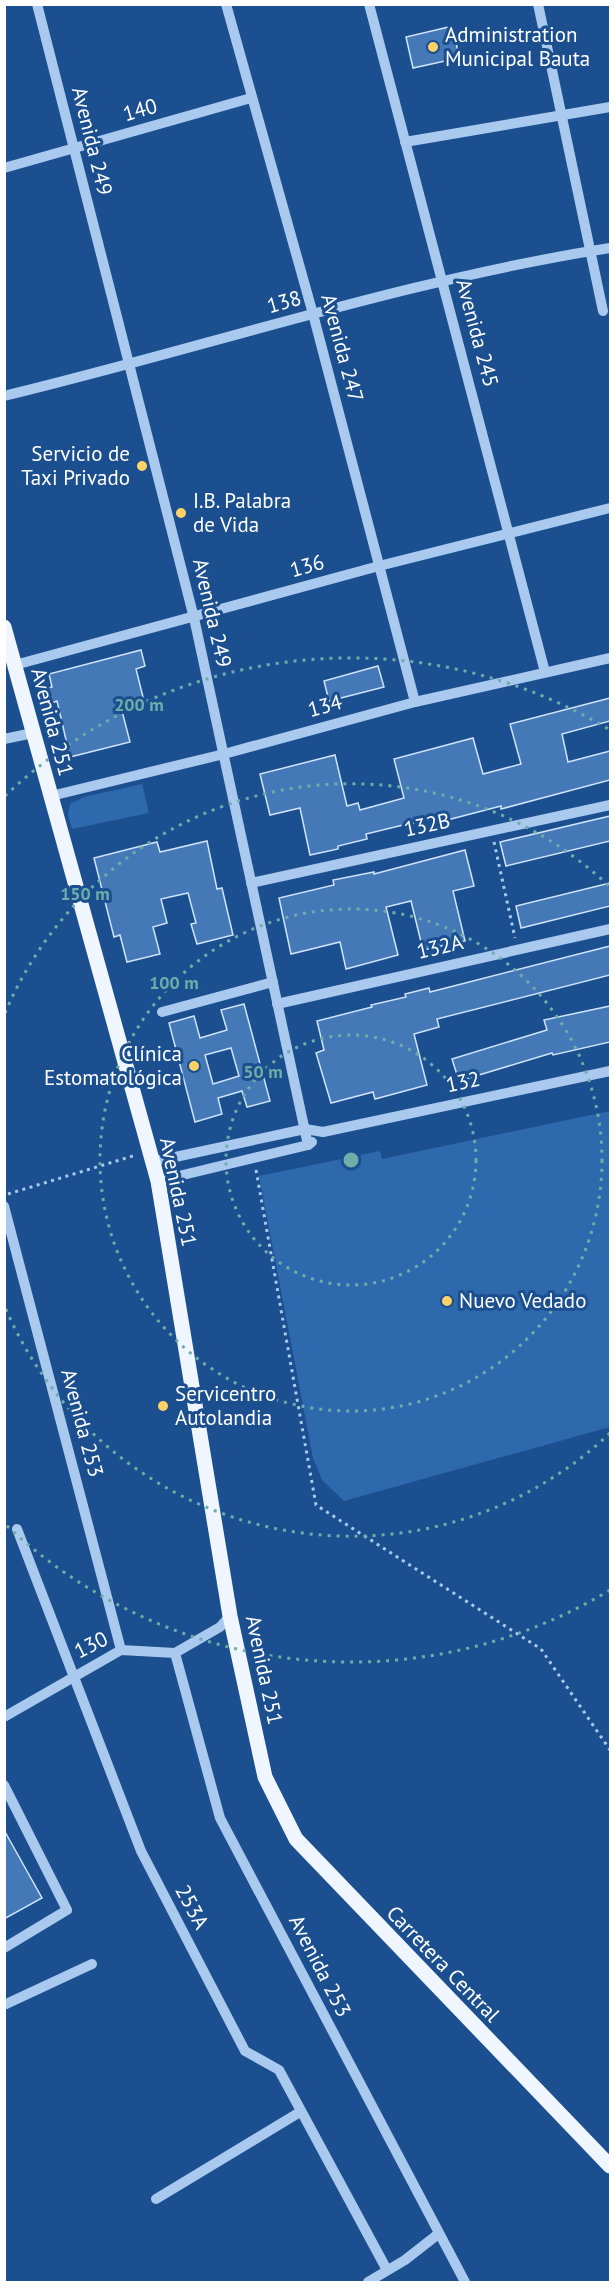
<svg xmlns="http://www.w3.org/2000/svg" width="615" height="2287" viewBox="0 0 615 2287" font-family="'PT Sans',sans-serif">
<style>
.green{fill:#2e69ad}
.building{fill:#4478b7;stroke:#cfe3fa;stroke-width:1.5;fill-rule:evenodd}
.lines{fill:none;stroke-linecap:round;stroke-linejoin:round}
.path{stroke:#a9c9ee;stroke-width:3;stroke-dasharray:3 4.5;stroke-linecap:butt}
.minor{stroke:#a9c9ee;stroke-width:10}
.major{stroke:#f0f6ff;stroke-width:15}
.ring{fill:none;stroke:#6fada8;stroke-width:3;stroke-dasharray:3 6}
.poi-dot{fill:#ffd166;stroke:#1b4f8f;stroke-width:2}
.labels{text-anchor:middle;stroke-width:6;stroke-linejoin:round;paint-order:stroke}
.poi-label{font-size:21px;fill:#fff;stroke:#1b4f8f;text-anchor:start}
.street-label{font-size:21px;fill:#fff;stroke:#1b4f8f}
.centre{fill:#6fada8;stroke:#1b4f8f;stroke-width:3}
.ring-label{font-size:18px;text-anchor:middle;font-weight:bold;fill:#6fada8;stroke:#1b4f8f;stroke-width:6;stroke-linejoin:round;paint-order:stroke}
</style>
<rect width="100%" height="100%" fill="#1b4f8f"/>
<g class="green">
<polygon points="142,784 149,813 72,829 68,815 70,804 84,797"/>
<polygon points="610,1111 610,1427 344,1501 322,1480 313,1458 259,1176 380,1151 382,1159"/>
</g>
<g class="building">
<polygon points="453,26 459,58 413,68 406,37"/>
<polygon points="141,650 145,666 136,669 145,705 122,711 130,742 70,757 57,701 52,703 48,688 52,687 49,674"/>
<polygon points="378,666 384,687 329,701 324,681"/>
<polygon points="610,698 610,721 562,734 568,762 610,751 610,780 501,809 501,806 432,824 431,819 399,826 366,834 367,839 338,846 338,849 310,855 300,808 270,815 260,774 335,755 347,806 358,803 360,810 404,798 394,759 473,738 483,774 521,764 510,724"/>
<polygon points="610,816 610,841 506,866 500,842"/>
<polygon points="207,841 217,889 222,888 233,935 197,944 191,924 196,923 188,893 161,899 167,923 153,927 160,954 127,962 120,935 114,937 94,858 157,842 160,852"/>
<polygon points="465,850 474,886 453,891 465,941 423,950 411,901 386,907 398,955 346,969 340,942 291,954 279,898 334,885 333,880 374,872 374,874"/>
<polygon points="610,883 610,906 521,928 516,906"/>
<polygon points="610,946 610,975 437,1019 439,1027 414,1034 427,1085 375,1099 373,1092 331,1103 316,1053 324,1050 317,1021 372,1007 371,1005 406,997 405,994 429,988 430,992"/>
<path d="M 244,1004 L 270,1101 L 247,1107 L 242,1091 L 218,1098 L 222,1114 L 195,1122 L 169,1023 L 194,1016 L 200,1038 L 227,1030 L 221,1010 ZM 231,1048 L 239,1076 L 213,1084 L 205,1055 Z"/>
<polygon points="610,1006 610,1042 553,1055 552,1053 459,1081 452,1059 547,1030 544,1020"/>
<polygon points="4,1830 42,1898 4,1919"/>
</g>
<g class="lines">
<g class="path">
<polyline points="494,842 515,938"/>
<polyline points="256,1170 316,1505 541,1649 610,1750"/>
<polyline points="8,1194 136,1155"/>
</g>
<g class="minor">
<polyline points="37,4 194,618 308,1145"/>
<polyline points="226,4 313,314 415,702"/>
<polyline points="369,4 545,672"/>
<polyline points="538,4 603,311"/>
<polyline points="405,142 610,107"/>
<polyline points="4,168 251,98"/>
<path d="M 4,396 C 207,347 405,280 610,248"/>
<polyline points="15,665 379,566 610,508"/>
<polyline points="4,739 33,733"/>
<polyline points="51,796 224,754 415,702 610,658"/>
<polyline points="251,883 610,805"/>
<polyline points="277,1004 610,929"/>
<polyline points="162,1012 273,982"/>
<polyline points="152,1162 305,1129 323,1132 610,1071"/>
<polyline points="158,1181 308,1145 312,1142"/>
<polyline points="4,1206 121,1650"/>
<polyline points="17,1529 141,1851 245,2051 279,2070 387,2270"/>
<polyline points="175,1653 220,1818 465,2282"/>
<polyline points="4,1717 121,1650 175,1653 220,1627 230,1616"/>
<polyline points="4,1785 67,1910 4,1948"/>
<polyline points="4,2005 92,1964"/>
<polyline points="156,2199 300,2112"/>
<polyline points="368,2282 405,2260 437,2235"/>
</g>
<polyline class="major" points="4,627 158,1181 230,1616 265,1777 296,1839 610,2166"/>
</g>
<g class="ring">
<circle cx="351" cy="1160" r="125"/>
<circle cx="351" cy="1160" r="251"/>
<path d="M610 1433A376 376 0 0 1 5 1307M5 1013A376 376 0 0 1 610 887"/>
<path d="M610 1590A502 502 0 0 1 5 1524M5 796A502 502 0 0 1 610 730"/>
</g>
<g class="poi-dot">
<circle cx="433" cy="47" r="6"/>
<circle cx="142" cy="466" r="6"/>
<circle cx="181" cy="513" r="6"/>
<circle cx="194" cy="1066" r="6"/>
<circle cx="447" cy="1301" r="6"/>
<circle cx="163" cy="1406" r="6"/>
</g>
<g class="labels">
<g class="poi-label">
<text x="445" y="42">Administration<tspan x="445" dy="24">Municipal Bauta</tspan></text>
<text x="130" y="461" text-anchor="end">Servicio de<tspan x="130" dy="24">Taxi Privado</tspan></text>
<text x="193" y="508">I.B. Palabra<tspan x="193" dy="24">de Vida</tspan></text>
<text x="182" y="1061" text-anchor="end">Clínica<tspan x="182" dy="24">Estomatológica</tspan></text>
<text x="459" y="1308">Nuevo Vedado</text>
<text x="175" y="1401">Servicentro<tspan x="175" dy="24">Autolandia</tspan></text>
</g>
<g class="street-label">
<text transform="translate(140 110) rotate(-16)" y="7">140</text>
<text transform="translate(92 141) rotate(76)" y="7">Avenida 249</text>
<text transform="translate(284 302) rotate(-16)" y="7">138</text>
<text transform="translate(477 333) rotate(75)" y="7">Avenida 245</text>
<text transform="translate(342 348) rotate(75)" y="7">Avenida 247</text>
<text transform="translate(307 566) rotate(-16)" y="7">136</text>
<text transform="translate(212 613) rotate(77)" y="7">Avenida 249</text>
<text transform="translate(325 706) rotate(-15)" y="7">134</text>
<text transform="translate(52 722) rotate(75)" y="7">Avenida 251</text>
<text transform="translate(427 825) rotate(-12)" y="7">132B</text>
<text transform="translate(440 947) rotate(-13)" y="7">132A</text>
<text transform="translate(463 1082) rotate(-12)" y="7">132</text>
<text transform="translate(178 1192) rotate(78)" y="7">Avenida 251</text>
<text transform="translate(82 1423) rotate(75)" y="7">Avenida 253</text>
<text transform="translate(91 1645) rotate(-27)" y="7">130</text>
<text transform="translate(264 1670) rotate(78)" y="7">Avenida 251</text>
<text transform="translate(192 1907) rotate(62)" y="7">253A</text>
<text transform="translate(443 1964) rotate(46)" y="7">Carretera Central</text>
<text transform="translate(320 1966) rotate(63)" y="7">Avenida 253</text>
</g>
</g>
<circle cx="351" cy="1160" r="9" class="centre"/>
<g class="ring-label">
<text x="139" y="711">200 m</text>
<text x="85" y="900">150 m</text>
<text x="174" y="989">100 m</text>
<text x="263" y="1078">50 m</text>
</g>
<rect width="615" height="2287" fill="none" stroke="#ffffff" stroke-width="12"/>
</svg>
